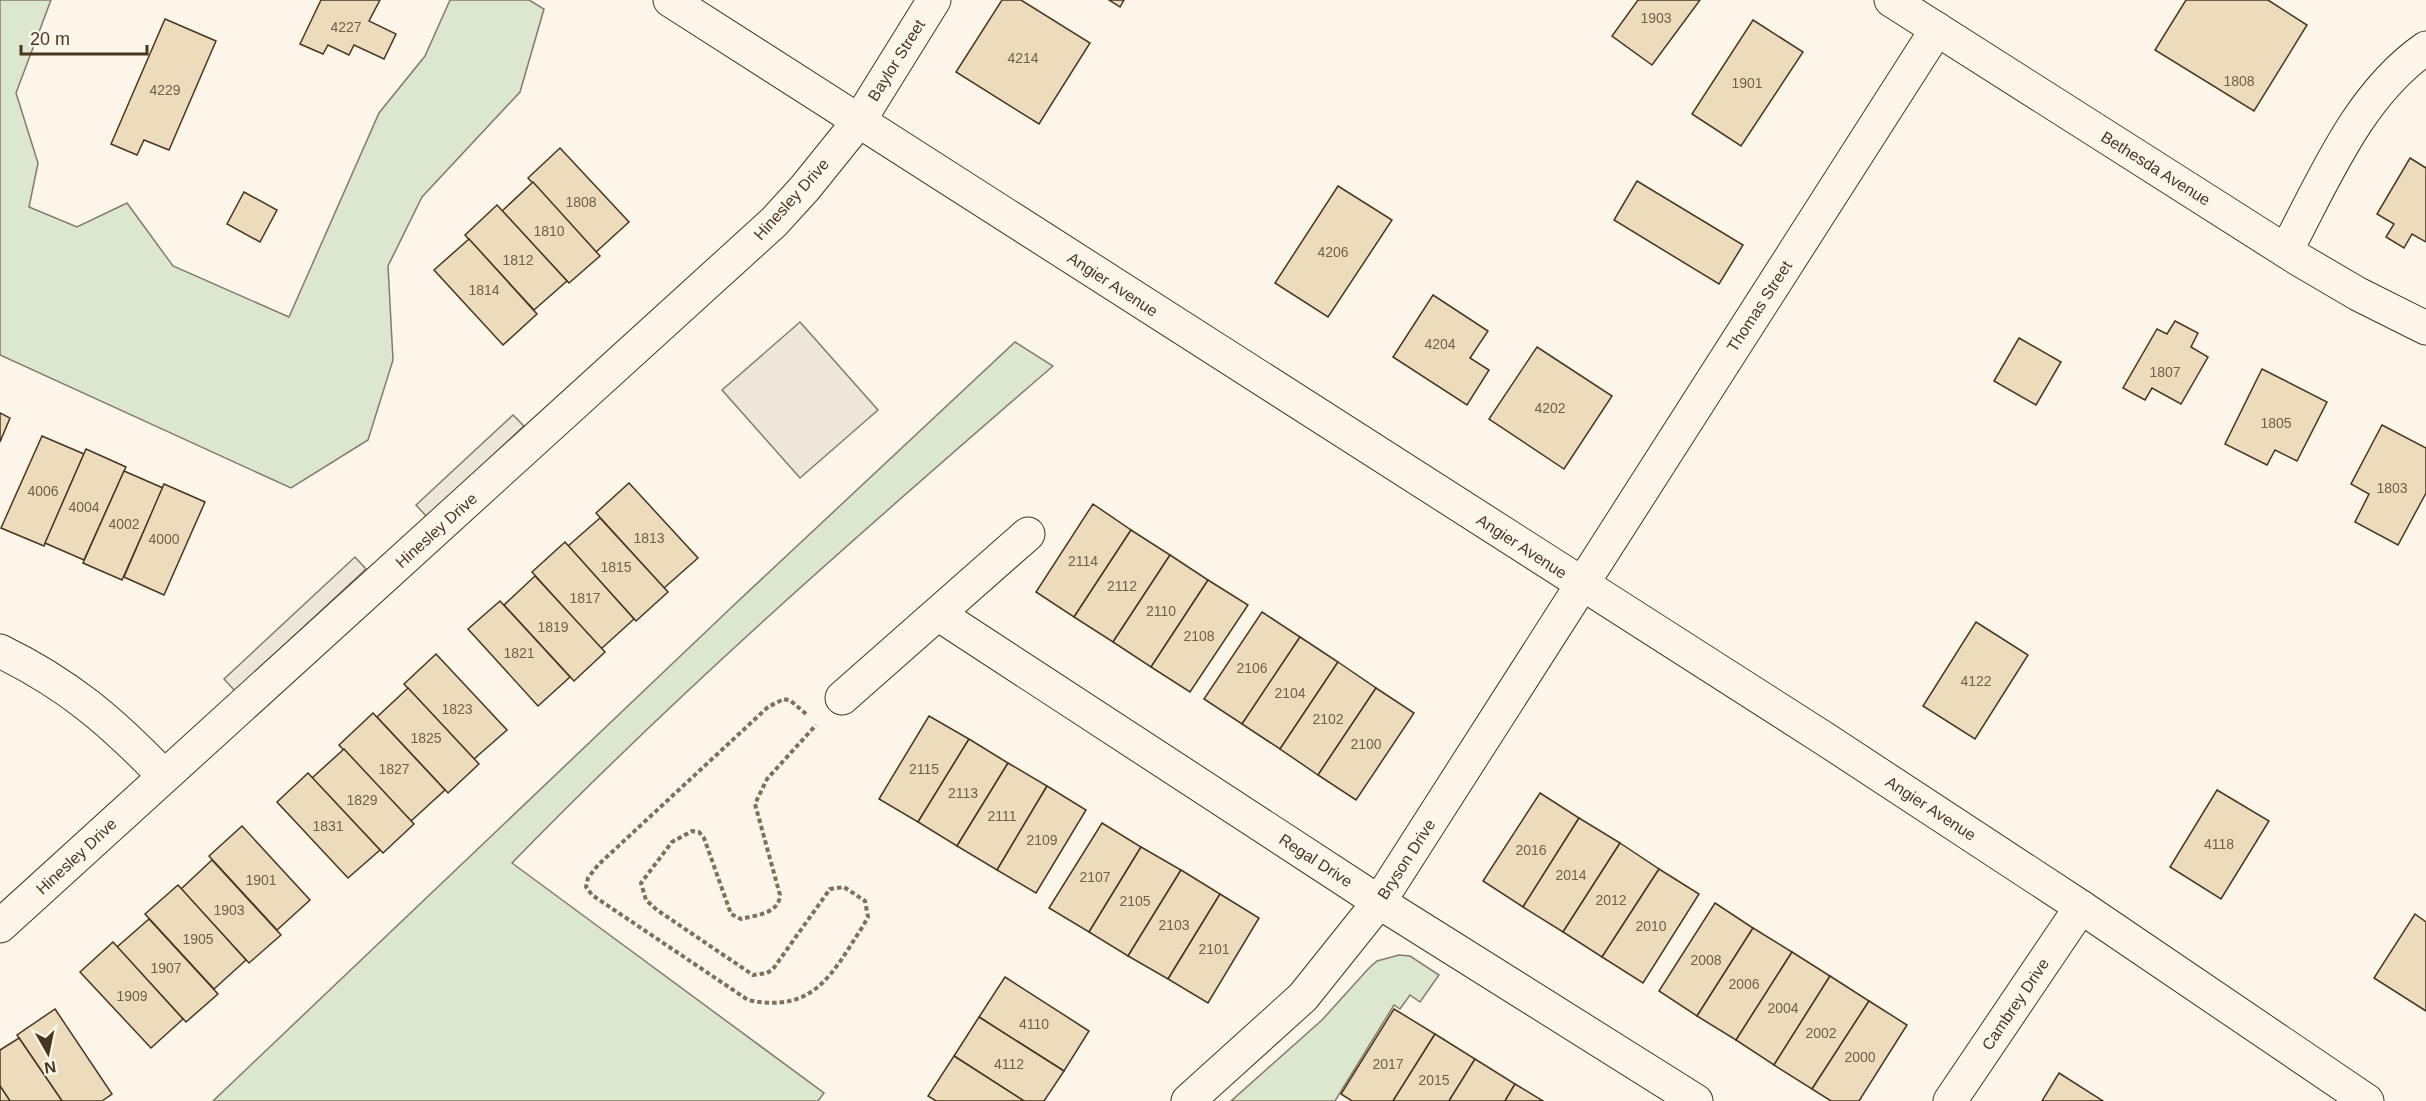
<svg xmlns="http://www.w3.org/2000/svg" width="2426" height="1101" viewBox="0 0 2426 1101" font-family="Helvetica,sans-serif">
<style>
.green{fill:#dce7d0;stroke:#887966;stroke-width:1.5}
.parking{fill:#ede7d9;stroke:#887966;stroke-width:1.5}
.building{fill:#ecdcbc;stroke:#4a3520;stroke-width:1.5}
.lines{fill:none;stroke-linecap:round;stroke-linejoin:round}
.minor-casing{stroke:#4a3520;stroke-width:35}
.path{stroke:#7f6f5c;stroke-width:4;stroke-dasharray:4.5 3;stroke-linecap:butt}
.minor{stroke:#fbf6e9;stroke-width:33}
.labels{text-anchor:middle;stroke-width:4.5;stroke-linejoin:round;paint-order:stroke}
.number-label{font-size:14px;fill:#725f47}
.street-label{font-size:16px;fill:#4a3520;stroke:#fbf6e9}
</style>
<rect width="100%" height="100%" fill="#fbf6e9"/>
<g class="green">
<polygon points="0,0 51,0 16,93 38,163 29,207 77,227 127,203 173,266 289,317 379,113 425,56 450,0 529,0 544,9 520,92 422,197 388,266 393,360 368,440 291,488 0,355"/>
<path d="M 1015,342 L 1053,366 C 868,526 683,687 512,863 L 824,1093 L 818,1101 L 213,1101 L 735,604 Z"/>
<polygon points="1399,955 1410,956 1439,975 1420,1002 1410,995 1400,1009 1394,1005 1335,1101 1231,1101 1322,1020 1369,968 1377,961"/>
</g>
<g class="parking">
<polygon points="800,322 878,410 800,478 722,390"/>
<polygon points="513,415 524,426 427,517 416,505"/>
<polygon points="355,557 366,569 235,691 224,679"/>
</g>
<g class="building">
<polygon points="321,0 380,0 369,21 396,34 384,59 354,45 349,55 328,45 323,54 300,44"/>
<polygon points="1002,0 1021,0 1090,43 1039,124 956,72"/>
<polygon points="1109,0 1124,0 1120,7"/>
<polygon points="1638,0 1700,0 1652,65 1612,36"/>
<polygon points="2186,0 2268,0 2307,25 2254,111 2155,50"/>
<polygon points="165,19 216,41 169,150 144,140 137,155 111,144"/>
<polygon points="1753,20 1803,52 1741,146 1692,114"/>
<polygon points="560,148 629,222 596,252 528,178"/>
<polygon points="2410,158 2426,168 2426,242 2412,234 2404,248 2386,237 2394,224 2377,214"/>
<polygon points="1637,181 1743,245 1719,284 1614,220"/>
<polygon points="533,182 600,256 569,283 502,211"/>
<polygon points="1338,186 1392,220 1328,317 1275,283"/>
<polygon points="244,192 277,210 260,242 227,224"/>
<polygon points="497,205 567,281 534,310 465,235"/>
<polygon points="469,239 537,314 503,345 434,270"/>
<polygon points="1433,295 1488,331 1470,358 1489,370 1467,405 1393,357"/>
<polygon points="2175,321 2198,333 2191,347 2208,357 2181,404 2152,388 2145,400 2123,388 2157,329 2167,334"/>
<polygon points="2019,338 2061,362 2036,405 1994,381"/>
<polygon points="1537,347 1612,396 1564,469 1489,419"/>
<polygon points="2262,369 2327,402 2297,461 2275,450 2267,465 2225,444"/>
<polygon points="0,413 10,418 0,442"/>
<polygon points="2382,425 2426,448 2426,493 2398,545 2355,522 2369,494 2351,484"/>
<polygon points="42,436 84,454 44,546 1,528"/>
<polygon points="86,449 126,467 84,560 45,543"/>
<polygon points="124,471 163,488 122,580 83,563"/>
<polygon points="629,483 698,558 664,588 596,513"/>
<polygon points="164,484 205,502 164,595 124,577"/>
<polygon points="1093,504 1131,530 1074,617 1036,592"/>
<polygon points="600,518 668,592 636,621 568,546"/>
<polygon points="1131,530 1170,555 1113,642 1074,617"/>
<polygon points="565,542 634,619 601,649 532,572"/>
<polygon points="1170,555 1208,580 1151,667 1113,642"/>
<polygon points="535,576 605,652 574,681 504,605"/>
<polygon points="1208,580 1248,605 1190,692 1151,667"/>
<polygon points="500,601 570,677 538,706 468,629"/>
<polygon points="1262,612 1300,637 1242,724 1204,699"/>
<polygon points="1976,622 2028,655 1975,739 1923,706"/>
<polygon points="1300,637 1338,662 1280,749 1242,724"/>
<polygon points="436,654 507,730 474,759 404,684"/>
<polygon points="1338,662 1376,688 1318,775 1280,749"/>
<polygon points="408,688 479,764 448,793 377,717"/>
<polygon points="1376,688 1414,713 1356,800 1318,775"/>
<polygon points="373,713 445,790 411,821 339,745"/>
<polygon points="929,716 969,739 918,822 879,799"/>
<polygon points="969,739 1008,763 957,846 918,822"/>
<polygon points="344,749 414,824 383,853 312,778"/>
<polygon points="1008,763 1047,786 997,870 957,846"/>
<polygon points="308,773 380,850 348,878 277,802"/>
<polygon points="1047,786 1086,810 1036,893 997,870"/>
<polygon points="2217,790 2269,821 2221,899 2170,867"/>
<polygon points="1540,793 1579,818 1523,907 1483,881"/>
<polygon points="1579,818 1620,843 1563,932 1523,907"/>
<polygon points="1102,823 1141,847 1089,932 1049,908"/>
<polygon points="242,826 310,900 277,930 209,856"/>
<polygon points="1620,843 1659,869 1602,957 1563,932"/>
<polygon points="1141,847 1181,870 1128,956 1089,932"/>
<polygon points="212,860 281,935 249,963 181,889"/>
<polygon points="1659,869 1699,894 1643,983 1602,957"/>
<polygon points="1181,870 1220,894 1168,979 1128,956"/>
<polygon points="178,885 246,960 214,989 145,914"/>
<polygon points="1220,894 1259,918 1208,1003 1168,979"/>
<polygon points="1715,903 1753,928 1697,1016 1659,991"/>
<polygon points="2415,914 2426,922 2426,1011 2374,978"/>
<polygon points="149,919 218,994 186,1022 117,947"/>
<polygon points="1753,928 1792,952 1736,1040 1697,1016"/>
<polygon points="113,942 183,1019 151,1048 80,972"/>
<polygon points="1792,952 1830,976 1774,1065 1736,1040"/>
<polygon points="1830,976 1869,1001 1812,1089 1774,1065"/>
<polygon points="1005,977 1089,1031 1064,1071 979,1017"/>
<polygon points="1869,1001 1907,1025 1859,1101 1831,1101 1812,1089"/>
<polygon points="55,1009 112,1094 102,1101 62,1101 17,1035"/>
<polygon points="1394,1009 1435,1034 1393,1101 1352,1101 1341,1094"/>
<polygon points="979,1017 1064,1071 1044,1101 1024,1101 954,1056"/>
<polygon points="1435,1034 1475,1059 1449,1101 1393,1101"/>
<polygon points="19,1038 62,1101 10,1101 0,1086 0,1050"/>
<polygon points="954,1056 1024,1101 936,1101 928,1096"/>
<polygon points="1475,1059 1515,1084 1505,1101 1449,1101"/>
<polygon points="2059,1073 2103,1101 2042,1101"/>
<polygon points="1515,1084 1543,1101 1505,1101"/>
<polygon points="0,1086 10,1101 0,1101"/>
</g>
<g class="lines">
<defs>
<g id="minor">
<polyline points="670,0 1825,739 2081,907 2367,1101"/>
<polyline points="1891,0 2300,260 2358,294 2426,328"/>
<path d="M 2286,251 C 2324,180 2358,95 2426,48"/>
<polyline points="938,614 1379,902 1696,1101"/>
<path d="M 0,651 C 68,684 111,721 163,775"/>
<polyline points="842,698 1028,534"/>
<polyline points="0,926 774,222 805,188 859,121 934,0"/>
<polyline points="1188,1101 1303,997 1379,902 1937,29"/>
<polyline points="1950,1101 2081,907"/>
</g>
</defs>
<use href="#minor" class="minor-casing"/>
<path class="path" d="M 806,714 L 791,701 L 784,699 L 768,707 L 598,865 L 588,878 L 586,887 L 592,895 L 748,1000 C 814,1014 832,974 863,926 L 868,917 L 865,901 L 844,887 L 830,889 L 773,969 L 767,973 L 753,975 L 657,910 L 646,900 L 641,883 L 672,842 L 692,831 L 699,832 L 704,838 L 731,914 L 741,919 C 756,915 779,914 780,895 L 755,804 L 767,779 L 816,725"/>
<use href="#minor" class="minor"/>
</g>
<g class="labels">
<g class="number-label">
<text x="1656" y="23">1903</text>
<text x="346" y="32">4227</text>
<text x="1023" y="63">4214</text>
<text x="2239" y="86">1808</text>
<text x="1747" y="88">1901</text>
<text x="165" y="95">4229</text>
<text x="581" y="207">1808</text>
<text x="549" y="236">1810</text>
<text x="1333" y="257">4206</text>
<text x="518" y="265">1812</text>
<text x="484" y="295">1814</text>
<text x="1440" y="349">4204</text>
<text x="2165" y="377">1807</text>
<text x="1550" y="413">4202</text>
<text x="2276" y="428">1805</text>
<text x="2392" y="493">1803</text>
<text x="43" y="496">4006</text>
<text x="84" y="512">4004</text>
<text x="124" y="529">4002</text>
<text x="649" y="543">1813</text>
<text x="164" y="544">4000</text>
<text x="1083" y="566">2114</text>
<text x="616" y="572">1815</text>
<text x="1122" y="591">2112</text>
<text x="585" y="603">1817</text>
<text x="1161" y="616">2110</text>
<text x="553" y="632">1819</text>
<text x="1199" y="641">2108</text>
<text x="519" y="658">1821</text>
<text x="1252" y="673">2106</text>
<text x="1976" y="686">4122</text>
<text x="1290" y="698">2104</text>
<text x="457" y="714">1823</text>
<text x="1328" y="724">2102</text>
<text x="426" y="743">1825</text>
<text x="1366" y="749">2100</text>
<text x="394" y="774">1827</text>
<text x="924" y="774">2115</text>
<text x="963" y="798">2113</text>
<text x="362" y="805">1829</text>
<text x="1002" y="821">2111</text>
<text x="328" y="831">1831</text>
<text x="1042" y="845">2109</text>
<text x="2219" y="849">4118</text>
<text x="1531" y="855">2016</text>
<text x="1571" y="880">2014</text>
<text x="1095" y="882">2107</text>
<text x="261" y="885">1901</text>
<text x="1611" y="905">2012</text>
<text x="1135" y="906">2105</text>
<text x="229" y="915">1903</text>
<text x="1174" y="930">2103</text>
<text x="1651" y="931">2010</text>
<text x="198" y="944">1905</text>
<text x="1214" y="954">2101</text>
<text x="1706" y="965">2008</text>
<text x="166" y="973">1907</text>
<text x="1744" y="989">2006</text>
<text x="132" y="1001">1909</text>
<text x="1783" y="1013">2004</text>
<text x="1034" y="1029">4110</text>
<text x="1821" y="1038">2002</text>
<text x="1860" y="1062">2000</text>
<text x="1009" y="1069">4112</text>
<text x="1388" y="1069">2017</text>
<text x="1434" y="1085">2015</text>
</g>
<g class="street-label">
<text transform="translate(896 60) rotate(-58)" y="6">Baylor Street</text>
<text transform="translate(2156 168) rotate(32)" y="6">Bethesda Avenue</text>
<text transform="translate(791 199) rotate(-48)" y="6">Hinesley Drive</text>
<text transform="translate(1113 284) rotate(33)" y="6">Angier Avenue</text>
<text transform="translate(1759 306) rotate(-57)" y="6">Thomas Street</text>
<text transform="translate(436 530) rotate(-42)" y="6">Hinesley Drive</text>
<text transform="translate(1522 546) rotate(33)" y="6">Angier Avenue</text>
<text transform="translate(1931 808) rotate(33)" y="6">Angier Avenue</text>
<text transform="translate(76 856) rotate(-43)" y="6">Hinesley Drive</text>
<text transform="translate(1406 859) rotate(-57)" y="6">Bryson Drive</text>
<text transform="translate(1316 860) rotate(33)" y="6">Regal Drive</text>
<text transform="translate(2015 1004) rotate(-56)" y="6">Cambrey Drive</text>
</g>
</g>
<g transform="translate(48 1053) rotate(171)" stroke="#fbf6e9" stroke-width="4.5" paint-order="stroke">
<path d="M0-4.5L10 22L0 15L-10 22Z" fill="#4a3520"/>
<text y="-9" font-size="16" font-weight="bold" text-anchor="middle" fill="#4a3520">N</text>
</g>
<path d="M21 45v9h126v-9" fill="none" stroke="#4a3520" stroke-width="3"/>
<text x="30" y="45" font-size="18" fill="#4a3520" stroke="#fbf6e9" stroke-width="4.5" paint-order="stroke">20 m</text>
</svg>
